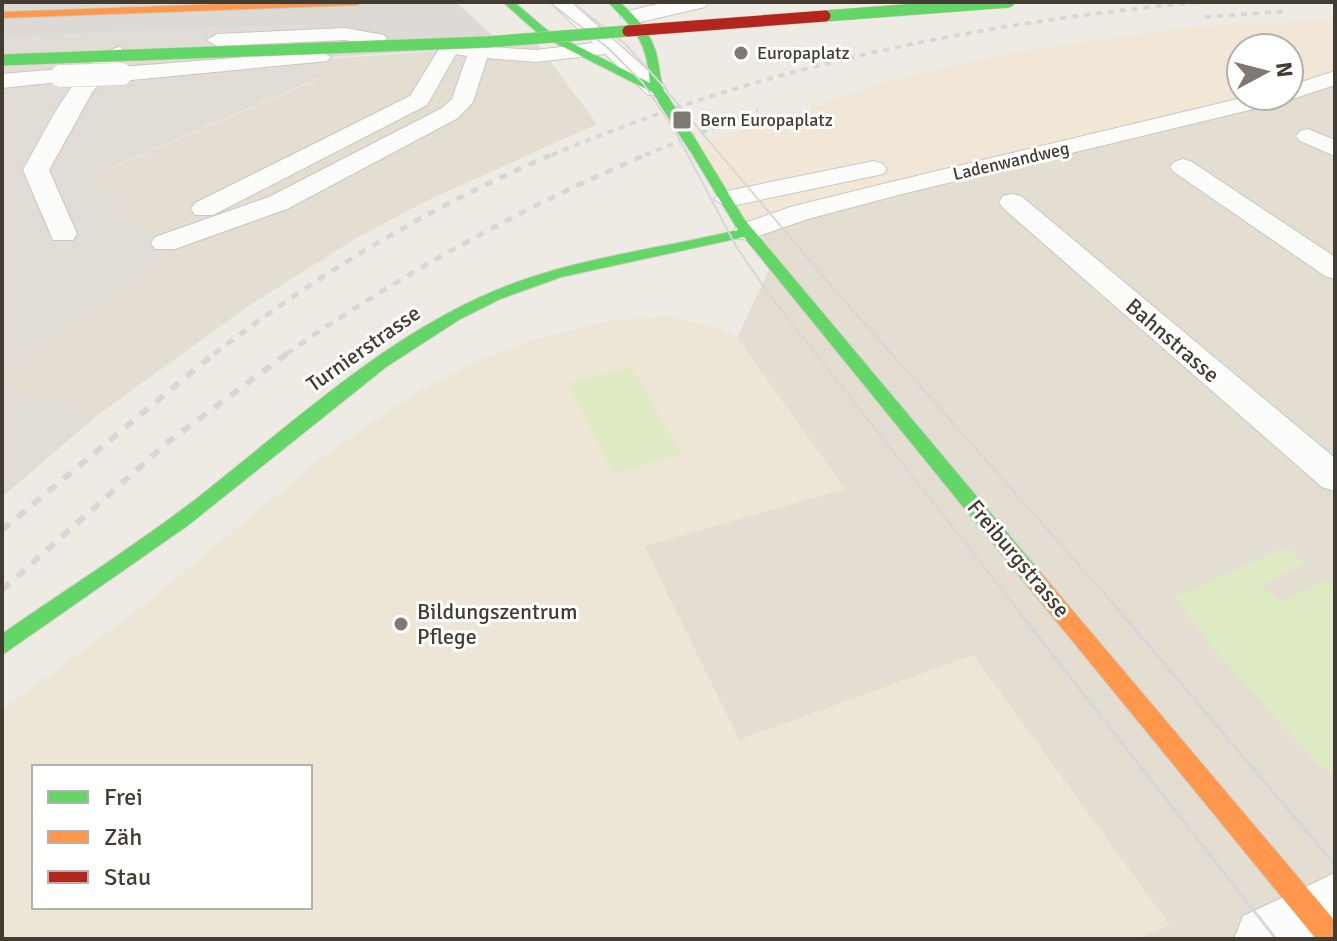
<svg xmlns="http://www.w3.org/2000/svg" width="1337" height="941" viewBox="0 0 1337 941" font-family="Signika,sans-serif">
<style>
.residential{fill:#e3ddd2}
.commercial{fill:#f2e6d6}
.industrial{fill:#e1dcd6}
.education{fill:#ede6d6;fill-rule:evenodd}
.green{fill:#ddeac3}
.parking{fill:#dddad6}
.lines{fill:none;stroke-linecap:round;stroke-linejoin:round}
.lane-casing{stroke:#cac7c1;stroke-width:2}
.street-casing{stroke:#cac7c1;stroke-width:2}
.fast-casing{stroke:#cfcabd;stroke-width:2}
.slow-casing{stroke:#cfcabd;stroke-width:2}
.lane{fill:#fcfcfb;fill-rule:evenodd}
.street{fill:#fcfcfb;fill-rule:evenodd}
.fast{fill:#63d668;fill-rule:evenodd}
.slow{fill:#ff974d;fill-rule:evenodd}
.tram-far1{stroke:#d8d7d7;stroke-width:2}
.tram{stroke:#d8d7d7;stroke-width:3}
.rail-far2{stroke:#d8d7d7;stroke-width:4;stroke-dasharray:6 6;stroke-linecap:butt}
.rail-far1{stroke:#d8d7d7;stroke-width:5;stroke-dasharray:8 8;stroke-linecap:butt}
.rail{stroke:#d8d7d7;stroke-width:6;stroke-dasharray:10 10;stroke-linecap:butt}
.lane-bridge-casing{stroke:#cac7c1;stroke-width:23;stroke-linecap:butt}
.fast-bridge-casing{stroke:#d2c7b1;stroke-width:12;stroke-linecap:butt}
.jam-bridge-casing{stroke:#d2c7b1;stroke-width:12;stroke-linecap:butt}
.lane-bridge{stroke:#fcfcfb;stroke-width:22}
.fast-bridge{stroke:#63d668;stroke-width:11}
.jam-bridge{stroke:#b3261e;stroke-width:11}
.poi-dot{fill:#7f7971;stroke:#fff;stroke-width:3}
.labels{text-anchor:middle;stroke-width:6;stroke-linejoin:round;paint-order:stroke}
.far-poi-label{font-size:18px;fill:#433c32;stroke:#fff;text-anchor:start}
.far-street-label{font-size:18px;fill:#433c32;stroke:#fff}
.street-label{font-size:22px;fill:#433c32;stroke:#fff}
.poi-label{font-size:22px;fill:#433c32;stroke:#fff;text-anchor:start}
</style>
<rect width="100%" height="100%" fill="#eeebe5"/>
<g class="residential">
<polygon points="537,44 597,124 426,201 355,239 250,305 99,414 9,388 6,372 177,250 166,240 101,207 121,198 88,178 321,78 296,61"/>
<polygon points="1335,80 1335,939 1137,939 1168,925 973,655 739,740 644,546 844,489 737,338 775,257 755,227 1289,96"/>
</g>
<polygon class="commercial" points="1326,20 1335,22 1335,77 1289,91 1289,48 1241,48 1241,96 1273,96 751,224 688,147 903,77 1018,52 1185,28"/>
<polygon class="industrial" points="304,25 296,61 321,77 89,177 123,197 102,207 166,240 178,250 6,372 9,388 99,414 2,497 2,36"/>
<path class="education" d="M 668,316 L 724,330 L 737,338 L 845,489 L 644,546 L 739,740 L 973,655 L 1169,924 L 1137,939 L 2,939 L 2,710 L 144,605 L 325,455 L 416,393 L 473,363 L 533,340 L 610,321 ZM 34,767 L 310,767 L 310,907 L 34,907 Z"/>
<g class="green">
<polygon points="631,367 681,454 613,473 568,383"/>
<polygon points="1286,547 1305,563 1261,586 1282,601 1325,580 1335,587 1335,775 1318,765 1212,647 1175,597"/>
</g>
<polygon class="parking" points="2,2 456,2 504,46 296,59 303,25 2,36"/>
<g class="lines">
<defs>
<g id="lane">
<polygon points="550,2 571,2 664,85 667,90 664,95 648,95 605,54 536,62 487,58 473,102 458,118 287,209 175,249 155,249 151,243 155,237 269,197 442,108 452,99 467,56 456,54 427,105 213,215 195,215 191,209 195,203 410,96 442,44 536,50 593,43"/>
<polygon points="345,28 384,35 387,39 377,45 345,40 217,46 207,40 217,34"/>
<path d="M 119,47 L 129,53 L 93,91 L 49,170 L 77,234 L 73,240 L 53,240 L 23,170 C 44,135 78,57 119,47 Z"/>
<polygon points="320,51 331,57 327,61 121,81 110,74 121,67"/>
<polygon points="61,69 69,71 72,76 69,81 2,88 2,74"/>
<polygon points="1335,71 1335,85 1286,101 902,194 808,219 747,240 737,238 733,232 737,226 790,207 887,183 1250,96 1289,96 1289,86"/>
<polygon points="1308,129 1335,140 1335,156 1300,141 1296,136 1300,131"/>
<polygon points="1183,159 1192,162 1335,257 1335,279 1325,276 1174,172 1170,167 1174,162"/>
<polygon points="874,161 883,164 887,169 883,174 727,207 714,199 727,191"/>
<polygon points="1012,194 1021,196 1335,458 1335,491 1322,487 1003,208 999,202 1003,196"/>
</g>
<g id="street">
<polygon points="666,2 709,2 705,7 632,24 620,17 624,12"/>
<polygon points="1335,873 1335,939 1234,939 1243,916"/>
</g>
<g id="fast">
<path d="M 503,2 L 514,2 L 548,31 L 650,83 C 647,41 636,31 608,2 L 619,2 C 638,18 654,36 658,62 C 661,76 660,87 669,99 L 659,101 L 652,92 L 540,35 Z"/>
<path d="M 690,144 L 698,144 L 744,219 L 1040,572 L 1043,578 L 1040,584 L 1033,586 L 1026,584 L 744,237 L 561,277 L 500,299 L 460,319 L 386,367 L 187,526 L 2,655 L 2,634 C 68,588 137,545 200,496 C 293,423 382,339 492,292 C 571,258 656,250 738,230 L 688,147 Z"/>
</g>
<g id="slow">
<polygon points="278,2 362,2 357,5 2,18 2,12"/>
<polygon points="1033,570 1040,572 1335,921 1335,939 1316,939 1026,584 1023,578 1026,572"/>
</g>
</defs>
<use href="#lane" class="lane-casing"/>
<use href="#street" class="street-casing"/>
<use href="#fast" class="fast-casing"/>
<use href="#slow" class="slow-casing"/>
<use href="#lane" class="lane"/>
<use href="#street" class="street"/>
<use href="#fast" class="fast"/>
<use href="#slow" class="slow"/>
<g class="tram-far1">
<polyline points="549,2 608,48 643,83 675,131 736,246 768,293 1018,610"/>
<polyline points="572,2 625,44 655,77 827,281 1119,610"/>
</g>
<g class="tram">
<polyline points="1016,608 1276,939"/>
<polyline points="1117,608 1335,865"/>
</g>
<g class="rail-far2">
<polyline points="1205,17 1287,11"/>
<path d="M 552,155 C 762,66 972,24 1199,2"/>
<polyline points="645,155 758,110"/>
</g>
<g class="rail-far1">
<path d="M 214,354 C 319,273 434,204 556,153"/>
<path d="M 286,354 C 400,275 522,207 650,153"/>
</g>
<g class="rail">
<polyline points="2,530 216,352"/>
<polyline points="2,590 168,442 289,352"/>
</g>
<defs>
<polyline id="lane-bridge" points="61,76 121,74"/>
<g id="fast-bridge">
<polyline points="825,16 1009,2"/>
<polyline points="2,60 487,42 628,31"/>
<polyline points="663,99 694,147"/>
</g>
<polyline id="jam-bridge" points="628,31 825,16"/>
</defs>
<use href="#lane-bridge" class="lane-bridge-casing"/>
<use href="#fast-bridge" class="fast-bridge-casing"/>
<use href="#jam-bridge" class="jam-bridge-casing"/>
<use href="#lane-bridge" class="lane-bridge"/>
<use href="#fast-bridge" class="fast-bridge"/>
<use href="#jam-bridge" class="jam-bridge"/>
</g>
<g class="poi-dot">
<circle cx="741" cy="53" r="8"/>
<rect x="672" y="110" width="20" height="20" rx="4"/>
<circle cx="401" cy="624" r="8"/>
</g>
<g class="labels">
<g class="far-poi-label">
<text x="757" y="59">Europaplatz</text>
<text x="700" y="126">Bern Europaplatz</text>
</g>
<g class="far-street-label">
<text transform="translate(1011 161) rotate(-13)" y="6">Ladenwandweg</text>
</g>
<g class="street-label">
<text transform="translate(1173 340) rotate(41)" y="8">Bahnstrasse</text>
<text transform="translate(363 348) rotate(-35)" y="8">Turnierstrasse</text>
<text transform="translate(1019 558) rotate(50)" y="8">Freiburgstrasse</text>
</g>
<g class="poi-label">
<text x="417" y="619">Bildungszentrum<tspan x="417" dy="25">Pflege</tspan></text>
</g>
</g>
<rect width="1337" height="941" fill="none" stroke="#433c32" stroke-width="8"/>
<rect x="32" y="765" width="280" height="144" fill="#ffffff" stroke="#b4b1ad" stroke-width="2"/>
<rect x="48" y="791" width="40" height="12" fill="#63d668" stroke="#b4b1ad" stroke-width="2"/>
<text x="104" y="805" font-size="24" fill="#433c32">Frei</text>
<rect x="48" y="831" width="40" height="12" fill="#ff974d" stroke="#b4b1ad" stroke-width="2"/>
<text x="104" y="845" font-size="24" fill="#433c32">Zäh</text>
<rect x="48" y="871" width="40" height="12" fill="#b3261e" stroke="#b4b1ad" stroke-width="2"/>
<text x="104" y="885" font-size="24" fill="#433c32">Stau</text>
<g transform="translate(1265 72) rotate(83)"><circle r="38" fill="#ffffff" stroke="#b4b1ad" stroke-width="2"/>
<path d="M0-6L14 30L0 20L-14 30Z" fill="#7f7971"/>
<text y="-12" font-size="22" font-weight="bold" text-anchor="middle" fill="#433c32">N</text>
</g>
</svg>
